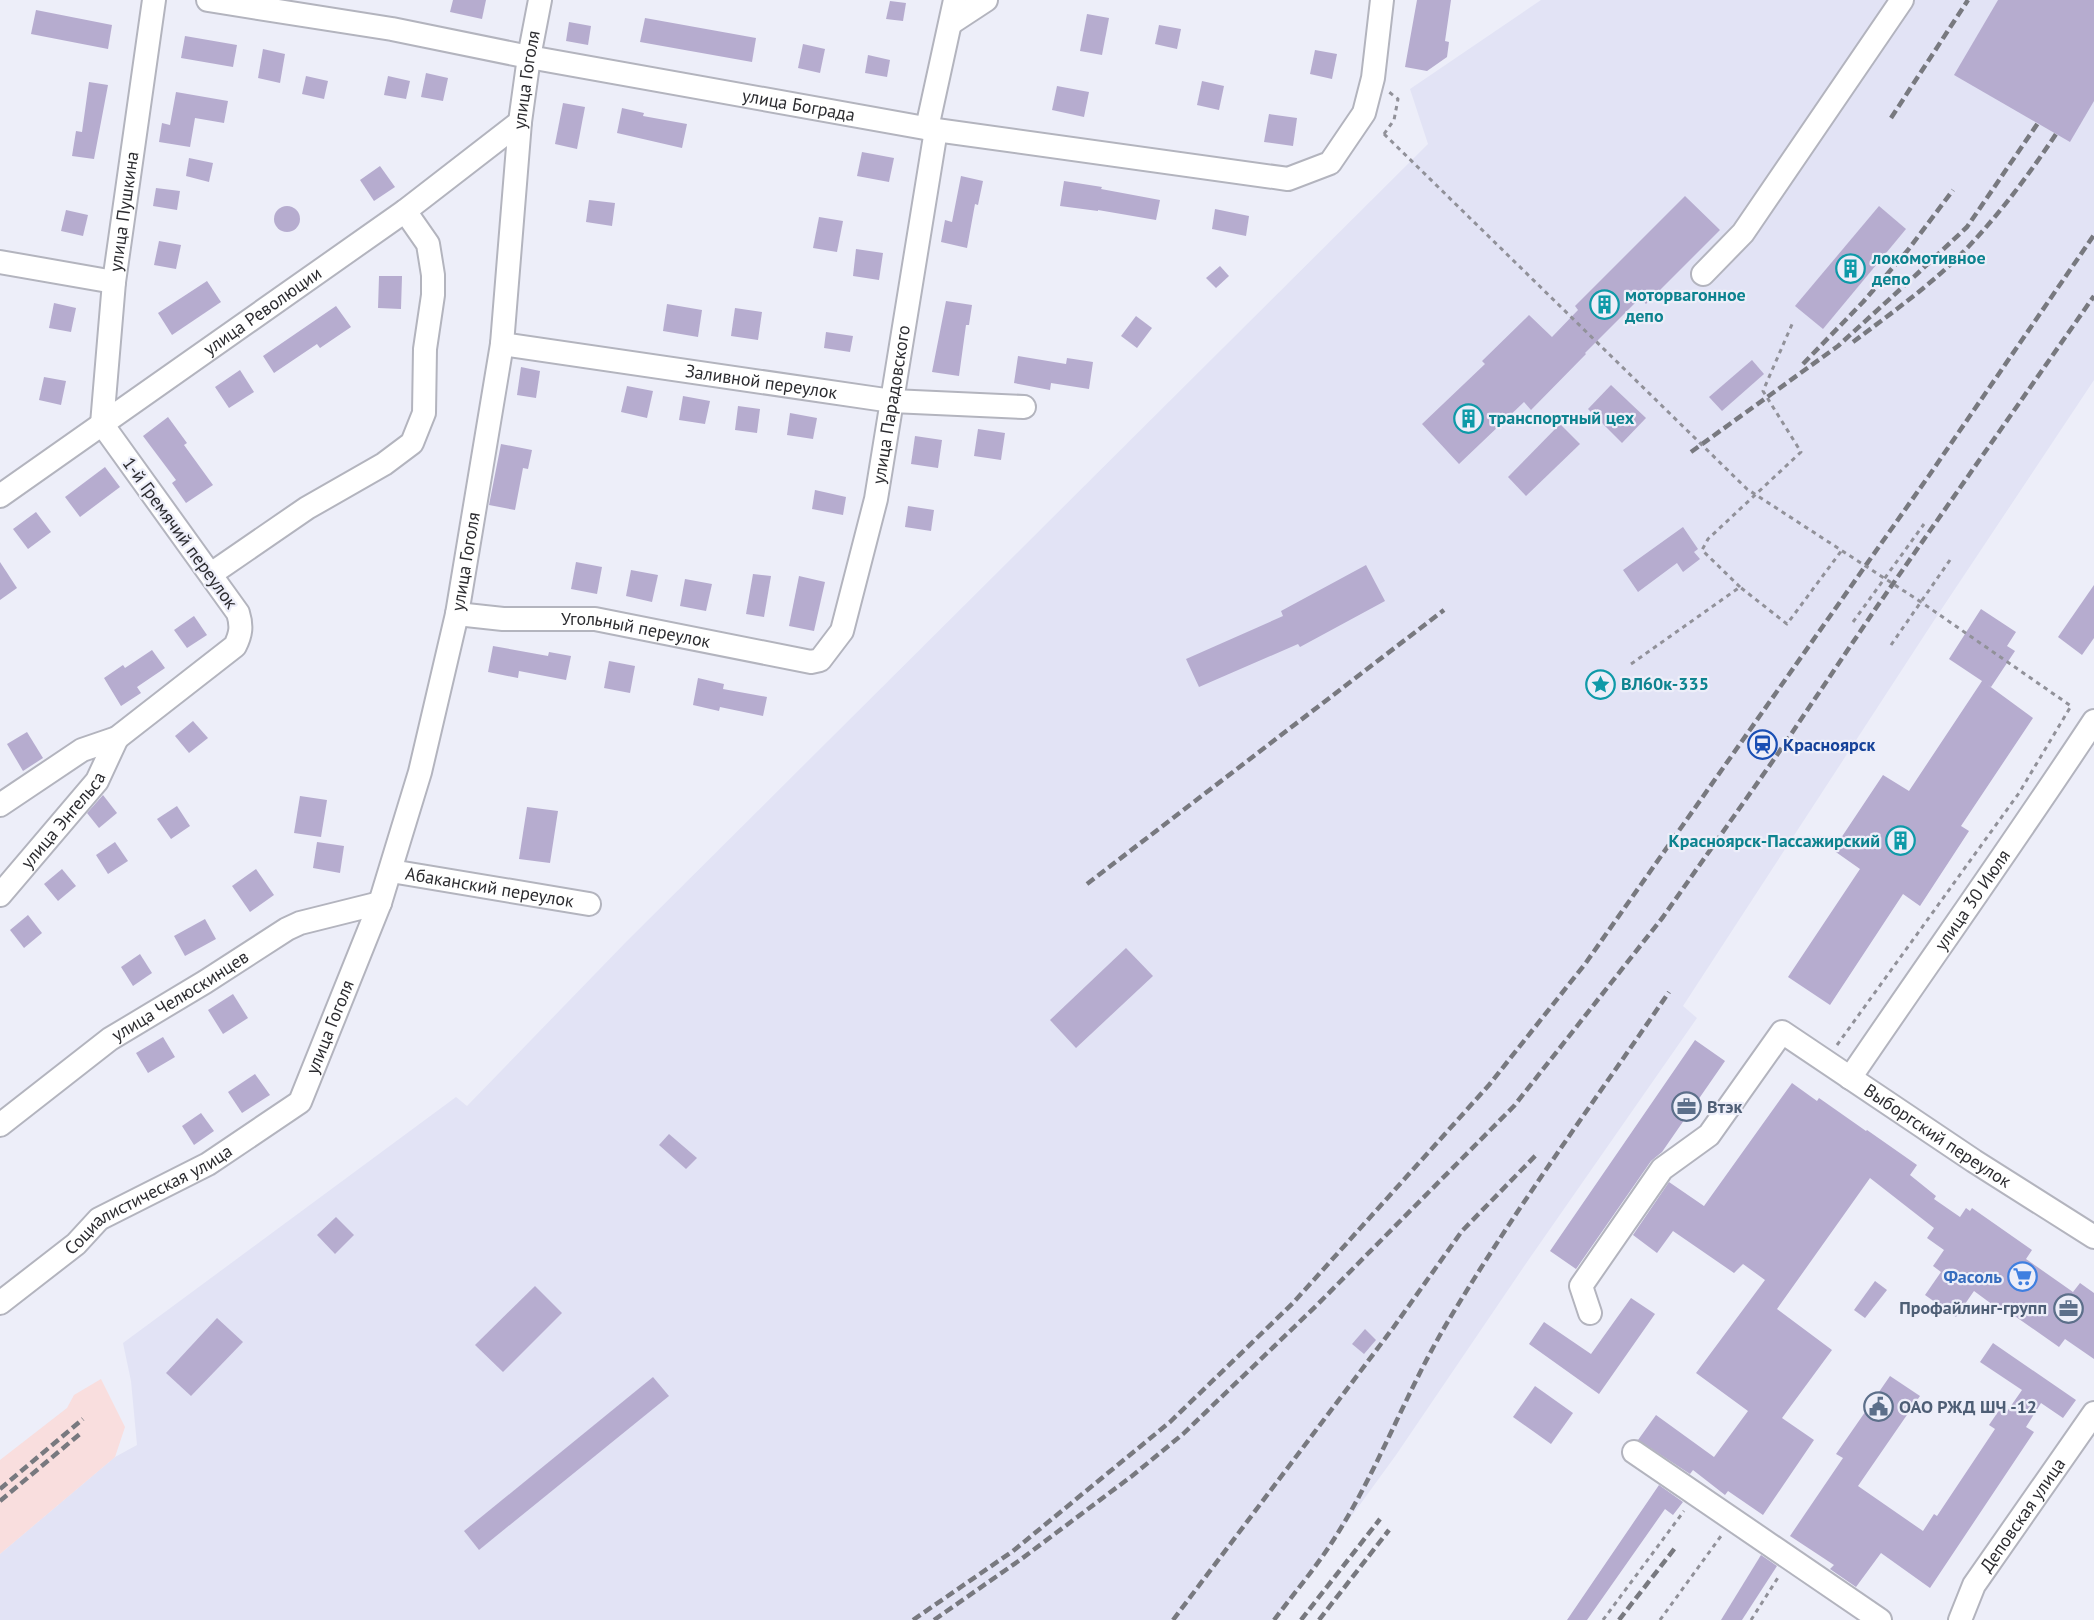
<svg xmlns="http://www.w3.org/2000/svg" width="2094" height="1620" viewBox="0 0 2094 1620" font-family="'PT Sans',sans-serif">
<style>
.built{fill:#e2e3f5}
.industrial{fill:#f9dede}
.building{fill:#b6accf}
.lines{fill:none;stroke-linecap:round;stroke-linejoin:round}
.minor-casing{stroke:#b3b4be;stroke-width:26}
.path{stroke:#919199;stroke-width:3;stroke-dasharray:4.5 4.5;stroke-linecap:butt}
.minor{stroke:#fff;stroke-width:22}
.rail{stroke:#78797f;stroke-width:4.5;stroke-dasharray:9 4.5;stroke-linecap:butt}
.path-bridge{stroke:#919199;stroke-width:3;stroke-dasharray:4.5 4.5;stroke-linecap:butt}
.labels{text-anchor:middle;stroke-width:4.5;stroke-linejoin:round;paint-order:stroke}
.street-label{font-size:18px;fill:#2c2c30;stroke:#edeef9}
.culture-label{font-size:18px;font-weight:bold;fill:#0d838f;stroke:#edeef9;text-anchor:start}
.transit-label{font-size:18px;font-weight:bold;fill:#164399;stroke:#edeef9;text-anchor:start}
.service-label{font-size:18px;font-weight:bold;fill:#4e5e75;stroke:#edeef9;text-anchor:start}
.shop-label{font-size:18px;font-weight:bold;fill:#366cbe;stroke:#edeef9;text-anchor:end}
</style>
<rect width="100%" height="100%" fill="#edeef9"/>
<polygon class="built" points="1541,0 2094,0 2094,380 1933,622 1683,1006 1697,1018 1527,1262 1396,1455 1276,1620 0,1620 0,1554 115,1457 137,1445 131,1381 123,1343 456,1097 467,1106 627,941 1428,144 1410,89"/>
<polygon class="industrial" points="101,1379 125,1427 115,1457 0,1554 0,1460 67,1408 74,1395"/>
<g class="building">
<polygon points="453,0 486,0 482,19 450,12"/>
<polygon points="1417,0 1451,0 1445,41 1449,42 1447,57 1427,71 1405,67"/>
<polygon points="1998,0 2094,0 2094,101 2070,142 1954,75"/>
<polygon points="890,1 906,3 903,21 886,19"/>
<polygon points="36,10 112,25 108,49 31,34"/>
<polygon points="1087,14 1109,18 1102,55 1080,51"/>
<polygon points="645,18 756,38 752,62 640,42"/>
<polygon points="569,22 591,26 588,45 566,41"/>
<polygon points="1159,25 1181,29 1177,49 1155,44"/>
<polygon points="185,36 237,45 233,67 181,58"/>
<polygon points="803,44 825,49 820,73 798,68"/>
<polygon points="263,49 285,54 280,83 258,78"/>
<polygon points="1315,50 1337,54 1332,79 1310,74"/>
<polygon points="868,55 890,60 887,77 865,73"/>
<polygon points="426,73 448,78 443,101 421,97"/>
<polygon points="306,76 328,81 324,99 302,94"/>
<polygon points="388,76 410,81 406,99 384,95"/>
<polygon points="1202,81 1224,86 1219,110 1197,105"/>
<polygon points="89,82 108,85 94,159 72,156 76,131 82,132"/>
<polygon points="1057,86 1089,92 1084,117 1052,110"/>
<polygon points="176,92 228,101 224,123 195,118 190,147 159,142 162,123 170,125"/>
<polygon points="563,103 585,107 577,149 555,144"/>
<polygon points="622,108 644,113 643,116 687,124 682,148 617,133"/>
<polygon points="1269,114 1297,118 1293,146 1264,142"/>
<polygon points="862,152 894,158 889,182 857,176"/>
<polygon points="189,158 213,163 209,182 186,176"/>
<polygon points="380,166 395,187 374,201 360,180"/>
<polygon points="961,176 983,181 978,205 975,204 967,248 941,242 945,220 952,222"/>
<polygon points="1064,181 1102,187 1101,189 1160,200 1156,220 1098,210 1098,211 1060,206"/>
<polygon points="156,188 180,191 177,210 153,206"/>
<polygon points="1685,196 1720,230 1646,304 1640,298 1585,353 1586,354 1531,410 1524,402 1459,464 1422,424 1485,364 1482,361 1529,315 1552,337 1578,310 1575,306"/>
<polygon points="589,200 615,203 612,226 586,222"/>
<circle cx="287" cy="219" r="13"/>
<polygon points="1879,206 1906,229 1823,329 1795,306"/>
<polygon points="1215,209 1249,216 1246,236 1212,229"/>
<polygon points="66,210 88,215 83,236 61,231"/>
<polygon points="819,217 843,221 837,252 813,248"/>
<polygon points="159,241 181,245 176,269 154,265"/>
<polygon points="856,249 883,253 879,280 853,276"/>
<polygon points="1220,266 1229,276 1216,288 1206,278"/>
<polygon points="379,276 402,276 401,309 378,308"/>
<polygon points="207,281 221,302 172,335 158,313"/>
<polygon points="946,301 972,305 969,325 966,325 959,376 932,372"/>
<polygon points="54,303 76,308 71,332 49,328"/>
<polygon points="667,304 702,310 698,337 663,331"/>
<polygon points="336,306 351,327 320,348 317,344 274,373 263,356"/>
<polygon points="735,308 762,312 758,340 731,336"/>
<polygon points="1136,316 1152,328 1137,348 1121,336"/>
<polygon points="826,332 853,336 850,352 824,348"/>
<polygon points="1018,356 1066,364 1067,358 1093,362 1089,389 1051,383 1050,390 1014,383"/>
<polygon points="1752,360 1764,374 1722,411 1709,397"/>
<polygon points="521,367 540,371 536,398 517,395"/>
<polygon points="240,370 254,392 229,408 215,387"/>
<polygon points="44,377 66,381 61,405 39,400"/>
<polygon points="1611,385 1646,418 1622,443 1588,409"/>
<polygon points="627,386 653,391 647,418 621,412"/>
<polygon points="683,396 710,401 705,424 679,420"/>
<polygon points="738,406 760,409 757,433 735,430"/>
<polygon points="790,413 817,418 813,439 787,435"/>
<polygon points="168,417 187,443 184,445 213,485 186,503 172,483 176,480 143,436"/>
<polygon points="1560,424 1580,444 1526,496 1508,477"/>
<polygon points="978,429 1005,433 1001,460 974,456"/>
<polygon points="915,436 942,440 938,468 911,464"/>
<polygon points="501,444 532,450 528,469 523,468 515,510 489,505"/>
<polygon points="105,467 120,487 80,517 65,497"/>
<polygon points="815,490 846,497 843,515 812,509"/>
<polygon points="908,506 934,510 931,531 905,527"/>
<polygon points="36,512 51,532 28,549 13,529"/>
<polygon points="1683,527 1698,549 1694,552 1700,559 1683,572 1677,563 1638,592 1623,570"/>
<polygon points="0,562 17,588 0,600"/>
<polygon points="576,562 602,567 597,594 571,589"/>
<polygon points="1366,565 1385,601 1300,647 1298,644 1199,687 1186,659 1283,616 1281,611"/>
<polygon points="631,570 658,575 652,602 626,596"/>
<polygon points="753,574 771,576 764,617 746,614"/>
<polygon points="799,576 825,582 814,631 789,626"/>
<polygon points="685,579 712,584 706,611 680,606"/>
<polygon points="2094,585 2094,638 2082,655 2058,637"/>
<polygon points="1981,609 2016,632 2007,646 2015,651 1991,687 1988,685 2033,718 1961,826 1969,831 1920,906 1903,894 1830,1005 1788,977 1860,869 1833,850 1883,775 1909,791 1982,681 1949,659"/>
<polygon points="194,616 207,635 187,648 174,630"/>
<polygon points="493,646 548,656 549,652 571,656 566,680 519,671 518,678 488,672"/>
<polygon points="152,650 165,668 137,687 141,693 121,706 104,678 123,665 125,668"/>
<polygon points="609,661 635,666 630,693 604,688"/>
<polygon points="698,678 724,684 723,689 767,697 763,716 720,707 719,711 693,705"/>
<polygon points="193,721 208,738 189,753 175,736"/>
<polygon points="27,732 43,758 23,771 7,744"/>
<polygon points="103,795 117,813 99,828 87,813"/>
<polygon points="300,796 327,800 321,837 294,833"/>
<polygon points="177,806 190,826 171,839 157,819"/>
<polygon points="527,807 558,811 550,863 519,859"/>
<polygon points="115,842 128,861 108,874 96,855"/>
<polygon points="317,842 344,846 340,873 313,868"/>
<polygon points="62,869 76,886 58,901 44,884"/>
<polygon points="256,869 274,895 250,912 232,886"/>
<polygon points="28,915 42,933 24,948 10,930"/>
<polygon points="205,919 216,939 185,956 174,936"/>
<polygon points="1126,948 1153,976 1076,1048 1050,1020"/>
<polygon points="140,954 152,973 133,986 121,967"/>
<polygon points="233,994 248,1018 223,1034 208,1010"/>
<polygon points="163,1037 175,1057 148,1073 136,1053"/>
<polygon points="1695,1040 1725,1061 1662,1152 1651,1161 1576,1269 1550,1251"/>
<polygon points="255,1074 270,1095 242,1113 228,1092"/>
<polygon points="1792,1083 1817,1101 1819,1098 1866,1131 1867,1130 1917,1165 1910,1175 1936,1196 1934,1199 1960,1217 1966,1208 1970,1211 1972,1208 2032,1250 2026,1259 2073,1292 2080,1283 2094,1293 2094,1359 2065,1339 2059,1347 1999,1305 1997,1308 1974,1291 1956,1317 1925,1295 1941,1272 1933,1266 1944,1250 1927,1238 1934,1228 1870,1178 1777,1309 1832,1350 1782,1418 1814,1440 1763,1515 1728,1491 1725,1495 1693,1470 1690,1474 1638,1440 1656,1415 1714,1457 1748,1411 1696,1373 1765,1280 1743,1264 1734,1273 1673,1231 1657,1253 1633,1235 1669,1182 1704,1206"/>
<polygon points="201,1113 214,1131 194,1145 182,1126"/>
<polygon points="669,1134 697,1158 686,1169 659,1145"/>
<polygon points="336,1217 354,1235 335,1254 317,1235"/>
<polygon points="1875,1281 1887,1290 1865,1318 1854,1310"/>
<polygon points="535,1286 562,1313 503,1372 475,1345"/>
<polygon points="1631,1298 1655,1314 1599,1394 1529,1344 1544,1322 1591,1354"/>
<polygon points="217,1318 243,1342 191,1396 166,1373"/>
<polygon points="1365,1329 1376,1340 1364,1354 1352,1344"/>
<polygon points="1993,1343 2076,1400 2063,1418 2041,1403 2026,1427 2034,1432 1930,1588 1881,1553 1856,1587 1830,1569 1834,1565 1790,1536 1843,1458 1836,1454 1890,1376 1920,1396 1858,1486 1923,1531 1934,1514 1937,1516 1995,1429 1989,1425 2000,1409 2006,1413 2022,1390 1980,1362"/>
<polygon points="653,1377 669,1396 479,1550 464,1531"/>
<polygon points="1535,1386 1573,1413 1551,1444 1513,1417"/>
<polygon points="1659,1485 1683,1502 1673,1515 1665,1509 1587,1620 1567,1620"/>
<polygon points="1761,1555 1777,1566 1742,1620 1721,1620"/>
</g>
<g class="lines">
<defs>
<g id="minor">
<path id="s1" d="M 208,0 L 392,29 L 529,57 L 936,130 L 1288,179 L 1330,163 L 1364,113 L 1373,78 L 1382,0"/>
<polyline points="951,23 986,0"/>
<polyline points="927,128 955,0"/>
<polyline points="0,262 114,282"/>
<polyline points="1703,274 1743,233 1902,0"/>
<path id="s2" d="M 502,344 L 892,401 L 1024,407"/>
<path id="s3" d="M 0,496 L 405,211 L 520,122"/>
<polyline points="211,574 307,508 384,464 412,443 424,413 425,349 433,295 433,275 428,244 405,211"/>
<path id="s4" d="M 457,614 L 503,619 L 595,619 L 811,662 L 820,660 L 842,631 L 876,499 L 936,130"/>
<path id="s5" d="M 0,805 L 82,750 L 117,738 L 235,646 C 241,634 242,626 238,613 L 102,424 L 114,282 L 154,0"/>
<path id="s6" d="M 391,871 L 589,904"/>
<path id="s7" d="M 0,895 L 97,781 L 117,738"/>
<path id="s8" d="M 1850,1078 C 1931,959 2015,841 2094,721"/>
<path id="s9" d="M 0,1125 L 110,1039 L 205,982 L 287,929 L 300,923 L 380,903"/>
<path id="s10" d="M 0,1303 L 76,1244 L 99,1219 L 208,1164 L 300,1102 L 380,903 L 420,772 L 457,614 L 502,344 L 520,122 L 529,57 L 540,0"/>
<path id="s11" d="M 1590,1313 L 1581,1286 L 1662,1169 L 1709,1135 L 1782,1032 L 1974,1161 L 2094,1237"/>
<polyline points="1634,1452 1880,1620"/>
<path id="s12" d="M 1960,1620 L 1974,1585 L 2094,1413"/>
</g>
</defs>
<use href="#minor" class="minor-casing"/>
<g class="path">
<polyline points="1384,134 1394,120 1398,99 1389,92"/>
<polyline points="1740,587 1702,550 1708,539 1801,452 1763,391 1793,322"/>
<polyline points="1853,622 1924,524"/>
<polyline points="1891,645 1950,560"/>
<polyline points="1631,664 1740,587 1787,624 1842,550"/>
<polyline points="1837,1045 2019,793 2071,706 1921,602"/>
<polyline points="1603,1620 1684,1511"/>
<polyline points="1660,1620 1721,1536"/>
<polyline points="1751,1620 1779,1576"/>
</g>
<use href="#minor" class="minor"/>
<g class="rail">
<polyline points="1891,118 1968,0"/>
<path d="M 1853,342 C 1893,312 1935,282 1969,246 C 2002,211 2030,173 2056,134"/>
<polyline points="1803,364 1863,302 1908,250 1953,190"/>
<polyline points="1691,452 1838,346 1917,274 1967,227 2038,123"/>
<polyline points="1087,884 1444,610"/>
<polyline points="0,1489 83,1419"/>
<polyline points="0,1501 81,1433"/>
<polyline points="913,1620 1013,1551 1170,1422 1293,1303 1489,1085 1585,964 1928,477 2094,235"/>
<polyline points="934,1620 1020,1560 1132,1476 1183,1434 1317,1305 1514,1106 1663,917 1777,755 1876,608 2094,296"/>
<polyline points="1173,1620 1393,1328 1462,1231 1538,1153"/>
<path d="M 1274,1620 C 1295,1592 1318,1565 1336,1536 C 1379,1468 1406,1392 1447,1323 C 1515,1209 1594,1102 1669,992"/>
<polyline points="1301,1620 1380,1519"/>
<polyline points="1319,1620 1389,1530"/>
<polyline points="1619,1620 1675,1548"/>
</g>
<polyline class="path-bridge" points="1384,134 1747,489 1921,602"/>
</g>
<defs>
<symbol id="building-ring" viewBox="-11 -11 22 22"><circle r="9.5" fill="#edeef9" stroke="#0f9aa8" stroke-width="1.5"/><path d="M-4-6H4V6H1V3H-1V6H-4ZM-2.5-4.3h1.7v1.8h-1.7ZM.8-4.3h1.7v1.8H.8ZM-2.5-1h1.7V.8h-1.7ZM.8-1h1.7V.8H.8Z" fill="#0f9aa8"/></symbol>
<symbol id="sight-ring" viewBox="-11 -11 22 22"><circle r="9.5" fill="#edeef9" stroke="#0f9aa8" stroke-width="1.5"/><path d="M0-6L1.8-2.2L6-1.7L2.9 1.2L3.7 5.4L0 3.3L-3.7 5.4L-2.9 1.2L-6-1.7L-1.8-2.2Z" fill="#0f9aa8"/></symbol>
<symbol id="station-ring" viewBox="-11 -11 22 22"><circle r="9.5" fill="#edeef9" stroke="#1a4fb4" stroke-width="1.5"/><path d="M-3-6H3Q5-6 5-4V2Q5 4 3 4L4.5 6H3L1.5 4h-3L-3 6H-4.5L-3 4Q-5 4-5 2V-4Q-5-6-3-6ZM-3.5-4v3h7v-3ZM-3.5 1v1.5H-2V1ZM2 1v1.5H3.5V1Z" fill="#1a4fb4"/></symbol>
<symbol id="office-ring" viewBox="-11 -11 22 22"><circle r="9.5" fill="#edeef9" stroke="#5c6f8a" stroke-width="1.5"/><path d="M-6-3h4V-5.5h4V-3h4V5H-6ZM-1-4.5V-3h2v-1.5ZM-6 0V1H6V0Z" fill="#5c6f8a"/></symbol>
<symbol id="supermarket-ring" viewBox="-11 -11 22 22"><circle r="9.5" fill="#edeef9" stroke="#3f7fe0" stroke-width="1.5"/><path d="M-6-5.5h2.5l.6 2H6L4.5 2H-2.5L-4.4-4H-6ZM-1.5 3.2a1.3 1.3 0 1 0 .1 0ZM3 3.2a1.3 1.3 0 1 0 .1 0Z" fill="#3f7fe0"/></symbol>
<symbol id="civic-ring" viewBox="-11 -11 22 22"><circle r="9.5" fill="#edeef9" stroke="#5c6f8a" stroke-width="1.5"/><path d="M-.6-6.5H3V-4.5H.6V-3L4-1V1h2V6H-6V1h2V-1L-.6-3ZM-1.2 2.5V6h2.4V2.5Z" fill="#5c6f8a"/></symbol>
</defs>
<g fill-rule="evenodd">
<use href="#building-ring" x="1834" y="252" width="33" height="33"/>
<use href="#building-ring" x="1588" y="288" width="33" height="33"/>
<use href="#building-ring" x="1452" y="402" width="33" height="33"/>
<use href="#sight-ring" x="1584" y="668" width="33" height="33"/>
<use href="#station-ring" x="1746" y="728" width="33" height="33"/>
<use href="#building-ring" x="1884" y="824" width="33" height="33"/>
<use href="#office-ring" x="1670" y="1090" width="33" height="33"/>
<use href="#supermarket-ring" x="2006" y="1260" width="33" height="33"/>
<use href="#office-ring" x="2052" y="1292" width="33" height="33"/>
<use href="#civic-ring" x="1862" y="1390" width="33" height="33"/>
</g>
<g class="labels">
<g class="street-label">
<text dy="6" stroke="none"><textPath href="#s10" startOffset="1416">улица Гоголя</textPath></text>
<text dy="6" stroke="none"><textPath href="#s1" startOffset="600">улица Бограда</textPath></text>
<text dy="6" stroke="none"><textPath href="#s5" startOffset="766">улица Пушкина</textPath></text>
<text dy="6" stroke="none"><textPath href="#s3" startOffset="321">улица Революции</textPath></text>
<text dy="6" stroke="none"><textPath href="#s2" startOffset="262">Заливной переулок</textPath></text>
<text dy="6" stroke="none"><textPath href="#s4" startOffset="636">улица Парадовского</textPath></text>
<text transform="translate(180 533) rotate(54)" y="6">1-й Гремячий переулок</text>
<text dy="6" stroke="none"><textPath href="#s10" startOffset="930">улица Гоголя</textPath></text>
<text dy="6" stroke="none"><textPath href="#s4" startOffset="180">Угольный переулок</textPath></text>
<text dy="6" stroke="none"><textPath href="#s7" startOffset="98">улица Энгельса</textPath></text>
<text dy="6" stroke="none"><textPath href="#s6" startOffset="100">Абаканский переулок</textPath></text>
<text dy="6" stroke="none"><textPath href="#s8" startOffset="216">улица 30 Июля</textPath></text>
<text dy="6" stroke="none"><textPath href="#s9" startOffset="222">улица Челюскинцев</textPath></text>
<text dy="6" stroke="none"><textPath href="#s10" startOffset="444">улица Гоголя</textPath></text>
<text dy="6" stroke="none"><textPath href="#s11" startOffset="542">Выборгский переулок</textPath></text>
<text dy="6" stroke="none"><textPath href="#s10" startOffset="182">Социалистическая улица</textPath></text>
<text dy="6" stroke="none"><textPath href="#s12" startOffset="123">Деповская улица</textPath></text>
</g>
<g class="culture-label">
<text x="1872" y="264">локомотивное<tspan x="1872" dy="21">депо</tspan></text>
<text x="1625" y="301">моторвагонное<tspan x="1625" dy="21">депо</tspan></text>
<text x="1489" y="424">транспортный цех</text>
<text x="1621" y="690">ВЛ60к-335</text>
<text x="1880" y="847" text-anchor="end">Красноярск-Пассажирский</text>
</g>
<g class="transit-label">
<text x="1783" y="751">Красноярск</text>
</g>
<g class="service-label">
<text x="1707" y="1113">Втэк</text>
<text x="2047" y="1314" text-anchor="end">Профайлинг-групп</text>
<text x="1899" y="1413">ОАО РЖД ШЧ -12</text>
</g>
<g class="shop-label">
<text x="2002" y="1283">Фасоль</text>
</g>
</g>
</svg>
